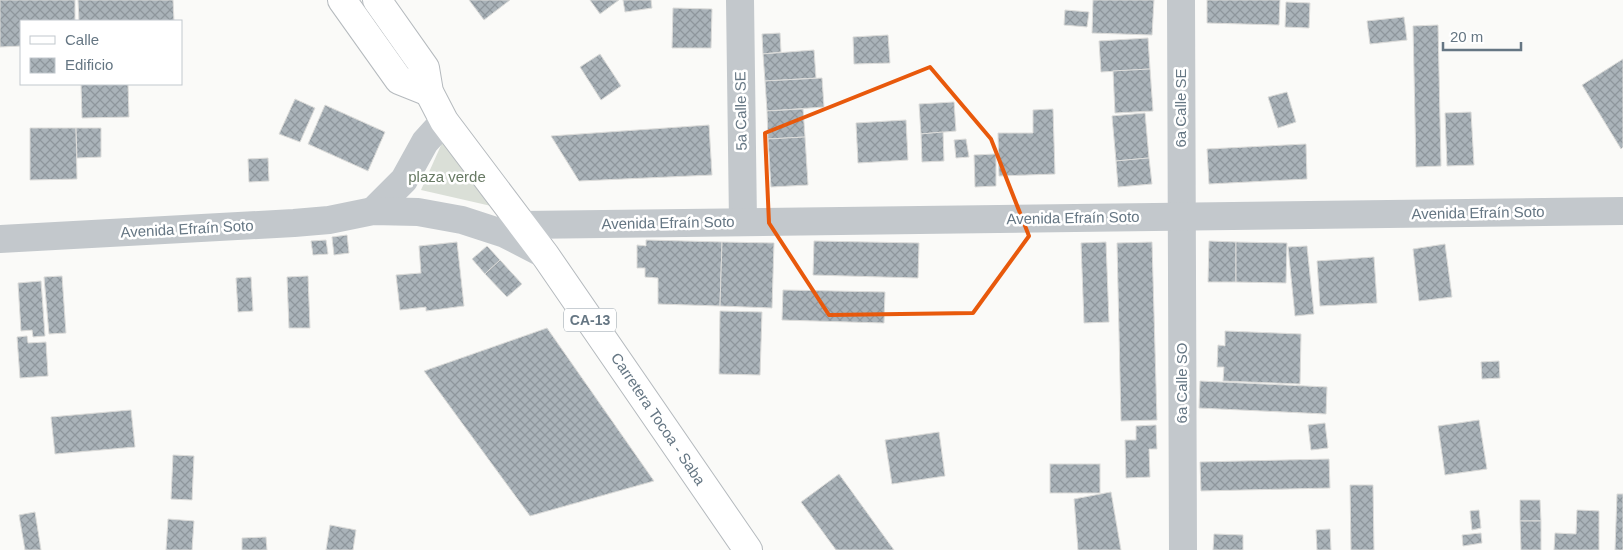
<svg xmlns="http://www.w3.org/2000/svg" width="1623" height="550" viewBox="0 0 1623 550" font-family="Helvetica,sans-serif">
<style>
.green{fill:#dadfd7}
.building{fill:url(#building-cross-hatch);stroke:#dcdcda}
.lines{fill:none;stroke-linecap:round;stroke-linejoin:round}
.primary-casing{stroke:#b5babe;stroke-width:30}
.street{stroke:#c3c8cc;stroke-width:28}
.primary{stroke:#fff;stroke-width:28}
.marked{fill:none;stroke:#e8590c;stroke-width:4;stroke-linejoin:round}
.labels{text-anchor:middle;stroke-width:5;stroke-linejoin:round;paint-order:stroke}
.shield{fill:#fff;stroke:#939fa8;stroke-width:1}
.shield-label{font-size:14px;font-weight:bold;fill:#657683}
.street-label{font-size:15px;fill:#657683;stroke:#fff}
.park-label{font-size:15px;fill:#687a64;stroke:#fff}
</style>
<defs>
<pattern id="building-cross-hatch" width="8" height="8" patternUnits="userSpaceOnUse" patternTransform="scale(1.25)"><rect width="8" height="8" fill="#aab3b9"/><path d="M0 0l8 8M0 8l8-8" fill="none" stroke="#8e969c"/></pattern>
</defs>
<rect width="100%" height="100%" fill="#fafaf8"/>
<polygon class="green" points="442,143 500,208 421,190"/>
<g class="building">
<polygon points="0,0 75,0 75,21 21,21 21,46 0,47"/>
<polygon points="78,0 173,0 174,21 79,21"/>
<polygon points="469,0 510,0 484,20"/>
<polygon points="590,0 619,0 600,14"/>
<polygon points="623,0 651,0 652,8 625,12"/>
<polygon points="1093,0 1154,0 1152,35 1092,33"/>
<polygon points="1207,0 1280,0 1279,25 1207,23"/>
<polygon points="1286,2 1310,3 1309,28 1285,27"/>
<polygon points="673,8 712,9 711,48 672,48"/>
<polygon points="1065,10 1089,12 1087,27 1064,25"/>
<polygon points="1404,17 1407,40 1370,44 1367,21"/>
<polygon points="1438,25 1441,166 1416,167 1413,26"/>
<polygon points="780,33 781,52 763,54 762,34"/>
<polygon points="888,35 890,63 854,64 853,37"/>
<polygon points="1148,38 1150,69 1101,72 1099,41"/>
<polygon points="814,50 816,78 765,81 763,54"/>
<polygon points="600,54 621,86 601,100 580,67"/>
<polygon points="1623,59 1623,147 1621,149 1582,85"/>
<polygon points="1150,69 1153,111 1115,113 1113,71"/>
<polygon points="822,78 824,107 767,111 765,81"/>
<polygon points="81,84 128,84 129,117 82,118"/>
<polygon points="1287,92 1296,122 1278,128 1268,97"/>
<polygon points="295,99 315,108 300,142 279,134"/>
<polygon points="954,102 956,131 921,134 919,104"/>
<polygon points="325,105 385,132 368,171 308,144"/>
<polygon points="803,109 805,137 768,139 767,111"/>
<polygon points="1053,109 1055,174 999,176 998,133 1033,133 1033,110"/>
<polygon points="1471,112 1474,165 1447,166 1445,113"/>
<polygon points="1145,113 1149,158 1116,161 1112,116"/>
<polygon points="906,120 908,160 858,163 856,123"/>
<polygon points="709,125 712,175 579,181 551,136"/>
<polygon points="30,128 76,128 77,179 30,180"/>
<polygon points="76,128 101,128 101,157 77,158"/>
<polygon points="943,132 944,161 922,162 921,134"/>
<polygon points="805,137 808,185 771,187 768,139"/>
<polygon points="966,139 969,157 956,158 954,140"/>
<polygon points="1306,144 1307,179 1209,184 1207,149"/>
<polygon points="996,154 996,186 975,187 974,155"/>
<polygon points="268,158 269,181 249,182 248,159"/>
<polygon points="1149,158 1152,184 1118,187 1116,161"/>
<polygon points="347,235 349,253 334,255 332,237"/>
<polygon points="326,240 328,254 313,255 311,241"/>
<polygon points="646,240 722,242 720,306 658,304 658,278 645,277 645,268 637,268 637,245 646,246"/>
<polygon points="814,241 919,243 918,278 813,275"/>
<polygon points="1209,241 1236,242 1236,282 1208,282"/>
<polygon points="457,242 464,306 426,311 426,307 400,310 396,275 421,273 419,246"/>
<polygon points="722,242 774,243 772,308 720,306"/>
<polygon points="1106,242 1109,322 1084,323 1081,243"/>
<polygon points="1152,242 1157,420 1121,421 1117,243"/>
<polygon points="1236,242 1287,243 1286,283 1236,282"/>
<polygon points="1445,244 1452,297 1419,301 1413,249"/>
<polygon points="487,246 500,260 485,274 472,259"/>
<polygon points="1307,246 1314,314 1295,316 1288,247"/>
<polygon points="1374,257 1377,303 1320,306 1317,261"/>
<polygon points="500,260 522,284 507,297 485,274"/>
<polygon points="62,276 66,333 49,334 44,277"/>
<polygon points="308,276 310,328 289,328 287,277"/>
<polygon points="251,277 253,311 238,312 236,278"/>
<polygon points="41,281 45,336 33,337 32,330 21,331 18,283"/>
<polygon points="783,290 885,292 884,323 782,320"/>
<polygon points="720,311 762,312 760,375 719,374"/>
<polygon points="547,328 654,481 530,516 424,371"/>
<polygon points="1225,331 1301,334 1300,384 1223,381 1224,367 1217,367 1218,345 1225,346"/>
<polygon points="27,336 28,343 46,342 48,376 20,378 17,337"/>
<polygon points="1499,361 1500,378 1482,379 1481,362"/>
<polygon points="1200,381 1327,387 1326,414 1199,408"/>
<polygon points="131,410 135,447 55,454 51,417"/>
<polygon points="1479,420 1487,469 1445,475 1438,426"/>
<polygon points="1325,423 1328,448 1311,450 1308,425"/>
<polygon points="1156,425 1157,449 1149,449 1150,477 1126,478 1125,440 1136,440 1136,426"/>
<polygon points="939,432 945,476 892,484 885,440"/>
<polygon points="173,455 194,456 192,500 171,499"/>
<polygon points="1329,459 1330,488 1201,491 1200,462"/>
<rect x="1050" y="464" width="50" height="29"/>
<polygon points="839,474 894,550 836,550 801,502"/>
<polygon points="1350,485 1373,485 1374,550 1351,550"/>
<polygon points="1111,492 1121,550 1078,550 1074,499"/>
<polygon points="1617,494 1623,494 1623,550 1615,550"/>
<polygon points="1520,500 1540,500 1541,521 1520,521"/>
<polygon points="1479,510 1481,528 1472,530 1470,511"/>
<polygon points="1577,510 1599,511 1599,550 1554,550 1555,533 1576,534"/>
<polygon points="35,512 41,550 25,550 19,515"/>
<polygon points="168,519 194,521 192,550 166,550"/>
<polygon points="1520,521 1541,521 1541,550 1521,550"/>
<polygon points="330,525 356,530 353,550 326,550"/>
<polygon points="1330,529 1331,550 1317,550 1316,530"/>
<polygon points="1481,533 1482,543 1463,546 1462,535"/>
<polygon points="1214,534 1243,535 1243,550 1213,550"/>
<polygon points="266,537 267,550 242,550 242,538"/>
</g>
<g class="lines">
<defs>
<g id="primary">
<polyline points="342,0 399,80 429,92"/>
<polyline points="377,0 425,68 429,92 444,121 545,255 748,550"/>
</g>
</defs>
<use href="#primary" class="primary-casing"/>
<g class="street">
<polyline points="740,0 743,222"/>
<polyline points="1181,0 1183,550"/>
<polyline points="373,211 404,180 425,142 444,121"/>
<polyline points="523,225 1623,211"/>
<polyline points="0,239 294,223 329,220 373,211 418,212 462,220 505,234 540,252"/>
</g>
<use href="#primary" class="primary"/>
</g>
<path class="marked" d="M 930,67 L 991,139 L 1029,236 L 973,313 L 829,315 L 769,223 L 765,133 Z"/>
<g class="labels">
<rect class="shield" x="564" y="308.5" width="52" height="23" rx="4"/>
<g class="shield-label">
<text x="590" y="325">CA-13</text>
</g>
<g class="street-label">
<text transform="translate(1181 108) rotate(-90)" y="5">6a Calle SE</text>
<text transform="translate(741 111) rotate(-91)" y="5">5a Calle SE</text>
<text transform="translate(1478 213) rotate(-1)" y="5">Avenida Efraín Soto</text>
<text transform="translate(1073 218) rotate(-1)" y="5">Avenida Efraín Soto</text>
<text transform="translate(668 223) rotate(-1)" y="5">Avenida Efraín Soto</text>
<text transform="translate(187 229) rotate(-3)" y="5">Avenida Efraín Soto</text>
<text transform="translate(1182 383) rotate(-90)" y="5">6a Calle SO</text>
<text transform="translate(658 419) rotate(56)" y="5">Carretera Tocoa - Saba</text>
</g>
<g class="park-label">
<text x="447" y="182">plaza verde</text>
</g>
</g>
<rect x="20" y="20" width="162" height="65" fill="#ffffff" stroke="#c1c8cd"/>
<rect x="30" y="36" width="25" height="8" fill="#ffffff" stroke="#c1c8cd"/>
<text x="65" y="45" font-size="15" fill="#657683">Calle</text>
<rect x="30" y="58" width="25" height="15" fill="url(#building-cross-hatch)" stroke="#c1c8cd"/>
<text x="65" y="70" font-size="15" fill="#657683">Edificio</text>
<path d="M1443 42v8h78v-8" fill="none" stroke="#657683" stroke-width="2.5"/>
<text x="1450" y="42" font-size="15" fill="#657683" stroke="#ffffff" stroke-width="4" paint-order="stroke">20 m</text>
</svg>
